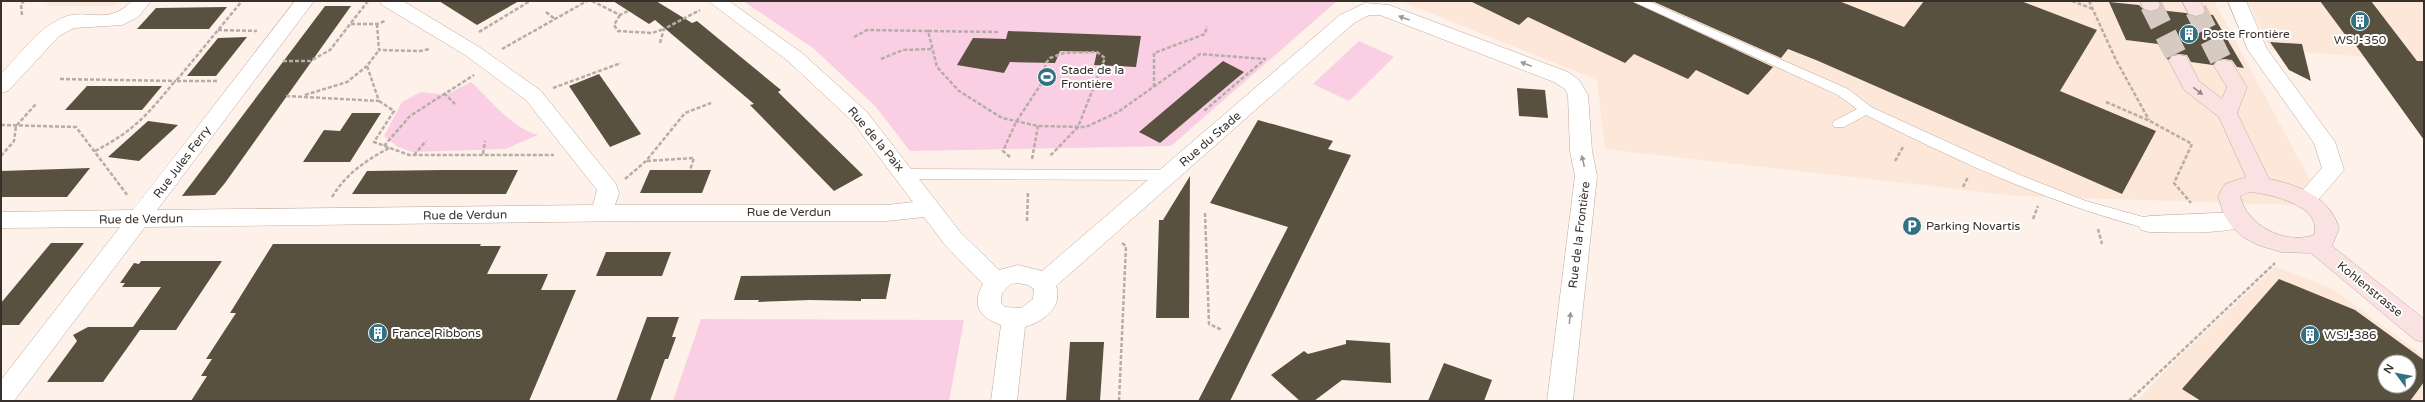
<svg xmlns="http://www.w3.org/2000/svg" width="2425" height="402" viewBox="0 0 2425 402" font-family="'Varela Round',sans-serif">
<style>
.built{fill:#fde7d8;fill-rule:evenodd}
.green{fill:#facfe3}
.building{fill:#585140;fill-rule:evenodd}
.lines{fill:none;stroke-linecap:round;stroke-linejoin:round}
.secondary-tunnel{stroke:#d6cac3;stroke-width:22;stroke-dasharray:22 11;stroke-linecap:butt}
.lane-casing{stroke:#bdaa9d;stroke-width:1}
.street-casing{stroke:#bdaa9d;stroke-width:1}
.secondary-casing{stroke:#bdaa9d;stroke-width:1}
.path{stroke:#b7ada6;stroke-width:2.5;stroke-dasharray:4 2;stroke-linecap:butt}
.lane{fill:#fff;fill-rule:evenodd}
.street{fill:#fff;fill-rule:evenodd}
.secondary{fill:#fae2e2;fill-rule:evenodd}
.oneway{fill:#9c9895}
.oneway2{fill:#998986}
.labels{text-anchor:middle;stroke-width:4;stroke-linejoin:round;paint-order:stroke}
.poi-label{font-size:12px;fill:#38302b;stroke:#fff;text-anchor:start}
.street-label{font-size:12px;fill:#38302b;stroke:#fff}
</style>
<rect width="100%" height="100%" fill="#fdf1e9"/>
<g class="built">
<polygon points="50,1 125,1 112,6 45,6"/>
<polygon points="1401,1 2214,1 2324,206 2018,196 1605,149 1597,80"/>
<polygon points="2248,1 2424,1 2424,61 2271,50"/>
<path d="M 2275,267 L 2331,288 L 2424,356 L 2424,401 L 2136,401 L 2179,357 ZM 2385,362 L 2409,362 L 2409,386 L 2385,386 Z"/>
</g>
<g class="green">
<polygon points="743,1 1337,1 1171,146 910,151 875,106 813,48"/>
<polygon points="1359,41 1394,57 1349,101 1313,84"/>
<path d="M 471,82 C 491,100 511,128 538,135 L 505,149 L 412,152 L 398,147 L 384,136 L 402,102 L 421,92 L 446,95 Z"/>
<polygon points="701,319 964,320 949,401 673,401"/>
</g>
<g class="building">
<polygon points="439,1 519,1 477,25"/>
<polygon points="613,1 656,1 692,23 697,21 781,90 778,92 863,175 834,191 750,105 754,104 655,20 649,24"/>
<polygon points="1470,1 1631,1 1773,67 1748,95 1696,70 1688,79 1634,54 1625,63 1528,17 1519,25"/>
<polygon points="1652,1 1839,1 1904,27 1924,1 2021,1 2097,30 2060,91 2156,131 2122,194 1816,60 1788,49 1781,58"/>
<polygon points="2320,1 2371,1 2417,61 2424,61 2424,140 2352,40 2349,40"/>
<polygon points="2109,2 2139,5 2144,10 2151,12 2159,10 2186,13 2196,17 2205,14 2213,15 2244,68 2237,67 2232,60 2224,59 2217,60 2213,65 2191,62 2187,55 2179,54 2172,55 2168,60 2158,44 2126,40"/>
<polygon points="325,6 351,6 225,183 215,195 182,196"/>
<polygon points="227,7 209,29 137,29 156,8"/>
<polygon points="1008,31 1141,36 1136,67 1094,65 1097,52 1060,51 1055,63 1010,62 1004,73 957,65 973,38 1006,39"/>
<polygon points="247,37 216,76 187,76 218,38"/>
<polygon points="2270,42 2302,44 2311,81 2289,70"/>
<polygon points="1223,61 1244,72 1160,143 1139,132"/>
<polygon points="599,74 641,134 610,147 569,86"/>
<polygon points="87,86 162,86 142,110 65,110"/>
<polygon points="1517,88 1545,90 1548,118 1519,116"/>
<polygon points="352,113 381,113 350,162 303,162 324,130 340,131"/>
<polygon points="1258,120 1333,141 1328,149 1351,155 1230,401 1198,401 1288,227 1210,203"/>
<polygon points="148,121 178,125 139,161 108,157"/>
<polygon points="90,168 67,197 1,197 1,171"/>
<polygon points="443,170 518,170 506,194 352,194 367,171"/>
<polygon points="650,170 711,170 702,193 640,193"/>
<polygon points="1190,176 1189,318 1156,318 1159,220 1163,220"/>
<polygon points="51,243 84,243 19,325 1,325 1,303"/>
<polygon points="273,244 481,244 480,246 501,246 487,274 548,274 541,290 576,290 529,401 191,401 207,376 201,376 212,359 206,359 236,313 230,313"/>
<polygon points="606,252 671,252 662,276 596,276"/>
<polygon points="141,261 222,261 176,330 140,330 103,382 47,382 77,341 73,335 88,327 133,327 161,287 122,287 125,283 120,283 134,263 139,264"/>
<polygon points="891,274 886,299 861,299 861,301 810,300 758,302 759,300 734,300 741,276"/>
<path d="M 2279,279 L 2355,310 L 2424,360 L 2424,382 L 2410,401 L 2201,401 L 2182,389 ZM 2385,362 L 2409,362 L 2409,386 L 2385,386 Z"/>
<polygon points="647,317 679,317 672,337 676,337 668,359 665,359 650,401 616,401"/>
<polygon points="1346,340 1390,343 1391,383 1342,380 1314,401 1300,401 1271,375 1304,351 1308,354 1346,344"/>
<polygon points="1070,342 1104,342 1100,401 1066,401"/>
<polygon points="1444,363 1492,380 1484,401 1428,401"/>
</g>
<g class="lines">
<g class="secondary-tunnel">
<polyline points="2151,5 2179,61"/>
<polyline points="2196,10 2224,66"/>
</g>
<defs>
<g id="lane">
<path d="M 1632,1 L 1648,1 L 1848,89 L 1871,107 L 2020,175 L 2086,201 L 2154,220 L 2156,224 L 2154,228 L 2149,229 C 2051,204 1957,161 1866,115 L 1844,127 L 1834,127 L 1832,124 L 1834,121 L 1857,109 L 1838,95 Z"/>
<polygon points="905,169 1168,170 1175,175 1168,180 905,179 898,174"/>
</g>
<g id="street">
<path d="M 132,1 L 151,1 L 138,17 L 122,25 L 74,28 L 59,36 L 8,91 L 1,93 L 1,74 C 20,54 37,29 62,18 C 88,7 107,27 132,1 Z"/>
<path d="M 295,1 L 314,1 L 157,210 L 593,205 L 597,190 L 526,100 L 465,55 L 382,5 L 380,1 L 403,1 L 479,47 L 540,90 L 616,184 L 619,193 L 615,205 L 887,205 L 913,202 L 852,121 L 788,61 L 708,1 L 729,1 L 802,53 L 866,111 L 961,233 L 999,270 L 1018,265 L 1042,271 L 1340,15 L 1365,3 L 1389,5 L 1568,72 L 1579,80 L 1588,95 L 1592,151 L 1597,176 L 1573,401 L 1547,401 L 1575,176 L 1570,151 L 1568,95 L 1565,89 L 1554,82 L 1380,15 L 1369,15 L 1354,23 L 1056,286 C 1063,307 1044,321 1025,327 L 1017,401 L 991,401 L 1001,325 C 979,317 971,305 983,284 L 945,245 L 924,217 L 887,221 L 637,221 L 145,227 L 14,401 L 1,401 L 1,380 L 120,227 L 1,228 L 1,212 L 133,210 ZM 1018,283 L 1028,285 L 1034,289 L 1033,299 L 1021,308 L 1005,307 L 1001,303 L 1002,293 L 1011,284 Z"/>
<polygon points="2228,1 2246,1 2267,49 2335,142 2344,170 2313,206 2305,208 2297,206 2294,200 2322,168 2314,143 2248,50"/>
<path d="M 2239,212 L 2247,214 L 2250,220 L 2247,226 C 2216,235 2181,232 2149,232 L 2141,230 L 2138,224 L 2141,218 L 2149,216 Z"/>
</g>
<g id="secondary">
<polygon points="2140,1 2158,1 2160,5 2158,9 2151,11 2144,9"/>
<polygon points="2182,1 2200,1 2205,10 2203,14 2196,16 2189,14"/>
<path d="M 2179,55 L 2186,56 L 2199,81 L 2222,99 L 2227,87 L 2214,66 L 2217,61 L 2224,60 L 2231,61 L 2247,87 L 2237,113 L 2269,179 C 2298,185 2329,196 2339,228 L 2332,246 L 2424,319 L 2424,342 L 2415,340 L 2311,253 L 2281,252 L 2258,245 L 2243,237 L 2232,227 L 2224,215 L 2218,196 L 2225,184 L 2246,177 L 2219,117 L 2184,90 L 2169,61 L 2172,56 ZM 2250,192 C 2271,194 2323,206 2314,235 C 2285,245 2247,226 2240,196 Z"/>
</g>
</defs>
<use href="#lane" class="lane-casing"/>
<use href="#street" class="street-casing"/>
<use href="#secondary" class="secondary-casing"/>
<g class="path">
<polyline points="592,1 620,15 628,11"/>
<polyline points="2072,1 2093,9"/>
<polyline points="2089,1 2116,60 2149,120"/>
<polyline points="546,12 555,19"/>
<polyline points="22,15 21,4 24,1"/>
<polyline points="620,15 614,25 618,31 652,33 664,29"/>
<polyline points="351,24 377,24 385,21"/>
<polyline points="377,24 379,50 420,51 430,49"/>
<polyline points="218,30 257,31"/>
<polyline points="479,32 530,1"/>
<polyline points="998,32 928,31 937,67 959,91 1002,118 1038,126 1086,127 1118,112 1200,54 1265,59 1204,111"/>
<polyline points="854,37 867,30 928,31"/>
<polyline points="660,43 664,29 700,10"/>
<polyline points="502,49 587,1"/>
<polyline points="881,59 903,50 932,49"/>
<polyline points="283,61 310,61 330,50 368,1"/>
<polyline points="60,79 176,81"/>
<polyline points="217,81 176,81 242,1"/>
<polyline points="1154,87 1154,53 1205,34 1207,26"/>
<polyline points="553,88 621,63"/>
<polyline points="444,93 455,104"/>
<polyline points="305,95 347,82 367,66"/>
<polyline points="286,96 379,101 367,66 379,50"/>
<polyline points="379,101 394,111 374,142 409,155 554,155"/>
<polyline points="2106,102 2150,121 2192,144 2174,183 2191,203"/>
<polyline points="1,125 76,127 128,196"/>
<polyline points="384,146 410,116 474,75"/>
<path d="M 95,151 C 134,131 148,114 175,81"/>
<polyline points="483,154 485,141"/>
<polyline points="414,155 426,141"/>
<polyline points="1,156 14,141 16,126 36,104"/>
<polyline points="1010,157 1003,151 1016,122 1041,84 1046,63 1050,58 1064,53 1097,52 1105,58 1078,127 1049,157"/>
<polyline points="1032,159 1038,126"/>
<polyline points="647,161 694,158 690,170"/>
<polyline points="1895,161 1903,147"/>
<polyline points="625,179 646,161 685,113 711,103"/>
<polyline points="1963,187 1968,177"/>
<path d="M 332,197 C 346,174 365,161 389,148"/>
<polyline points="1205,213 1209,324 1222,330"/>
<polyline points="2033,219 2038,206"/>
<polyline points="1027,221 1028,191"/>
<polyline points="2098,229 2102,244"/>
<polyline points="1119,401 1126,246 1122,243"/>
<polyline points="2129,401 2275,263"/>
</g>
<use href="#lane" class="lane"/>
<use href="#street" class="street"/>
<use href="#secondary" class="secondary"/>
</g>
<defs><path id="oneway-solid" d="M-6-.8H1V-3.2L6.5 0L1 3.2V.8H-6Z"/></defs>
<g class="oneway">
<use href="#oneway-solid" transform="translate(1404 18) rotate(-160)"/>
<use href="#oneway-solid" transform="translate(1526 64) rotate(-159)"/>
<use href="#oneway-solid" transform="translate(1583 161) rotate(-103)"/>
<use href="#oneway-solid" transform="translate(1570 318) rotate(-83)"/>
</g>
<use class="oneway2" href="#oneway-solid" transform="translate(2198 91) rotate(38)"/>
<defs>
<symbol id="building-disc" viewBox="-11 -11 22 22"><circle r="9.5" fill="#317085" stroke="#fff"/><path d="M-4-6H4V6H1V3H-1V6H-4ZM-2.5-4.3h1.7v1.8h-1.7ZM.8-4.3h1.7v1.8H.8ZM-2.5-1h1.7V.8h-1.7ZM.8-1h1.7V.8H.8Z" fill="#fff"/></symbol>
<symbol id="stadium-disc" viewBox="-11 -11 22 22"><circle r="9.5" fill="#317085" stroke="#fff"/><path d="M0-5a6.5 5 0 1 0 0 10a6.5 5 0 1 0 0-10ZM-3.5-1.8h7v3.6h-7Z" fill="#fff"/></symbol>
<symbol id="parking-disc" viewBox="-11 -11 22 22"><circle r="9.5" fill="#317085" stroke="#fff"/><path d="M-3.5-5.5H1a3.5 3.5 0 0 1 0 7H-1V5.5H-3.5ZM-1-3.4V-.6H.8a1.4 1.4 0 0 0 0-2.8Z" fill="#fff"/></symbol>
</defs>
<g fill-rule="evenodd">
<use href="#building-disc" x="2349" y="10" width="22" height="22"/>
<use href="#building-disc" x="2178" y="23" width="22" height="22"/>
<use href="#stadium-disc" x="1036" y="66" width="22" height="22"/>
<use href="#parking-disc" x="1901" y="215" width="22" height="22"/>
<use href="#building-disc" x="367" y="322" width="22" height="22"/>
<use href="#building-disc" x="2299" y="324" width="22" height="22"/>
</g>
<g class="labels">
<g class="poi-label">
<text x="2203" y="38">Poste Frontière</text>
<text x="2360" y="44" text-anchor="middle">WSJ-350</text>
<text x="1061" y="74">Stade de la<tspan x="1061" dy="14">Frontière</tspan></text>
<text x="1926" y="230">Parking Novartis</text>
<text x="392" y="337">France Ribbons</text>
<text x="2324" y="339">WSJ-386</text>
</g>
<g class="street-label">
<text transform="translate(876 139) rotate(50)" y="4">Rue de la Paix</text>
<text transform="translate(1210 139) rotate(-41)" y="4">Rue du Stade</text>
<text transform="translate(182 162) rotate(-53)" y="4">Rue Jules Ferry</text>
<text x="789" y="216">Rue de Verdun</text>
<text transform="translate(465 215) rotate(-1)" y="4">Rue de Verdun</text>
<text transform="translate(141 219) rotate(-1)" y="4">Rue de Verdun</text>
<text transform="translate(1579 235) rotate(-83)" y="4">Rue de la Frontière</text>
<text transform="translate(2370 289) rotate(39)" y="4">Kohlenstrasse</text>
</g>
</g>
<rect width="2425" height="402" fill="none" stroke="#38302b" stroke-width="4"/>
<g transform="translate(2397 374) rotate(302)"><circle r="19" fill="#ffffff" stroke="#afacaa"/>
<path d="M0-3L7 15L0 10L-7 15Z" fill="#317085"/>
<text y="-6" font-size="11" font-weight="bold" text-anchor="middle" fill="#38302b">N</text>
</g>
</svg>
